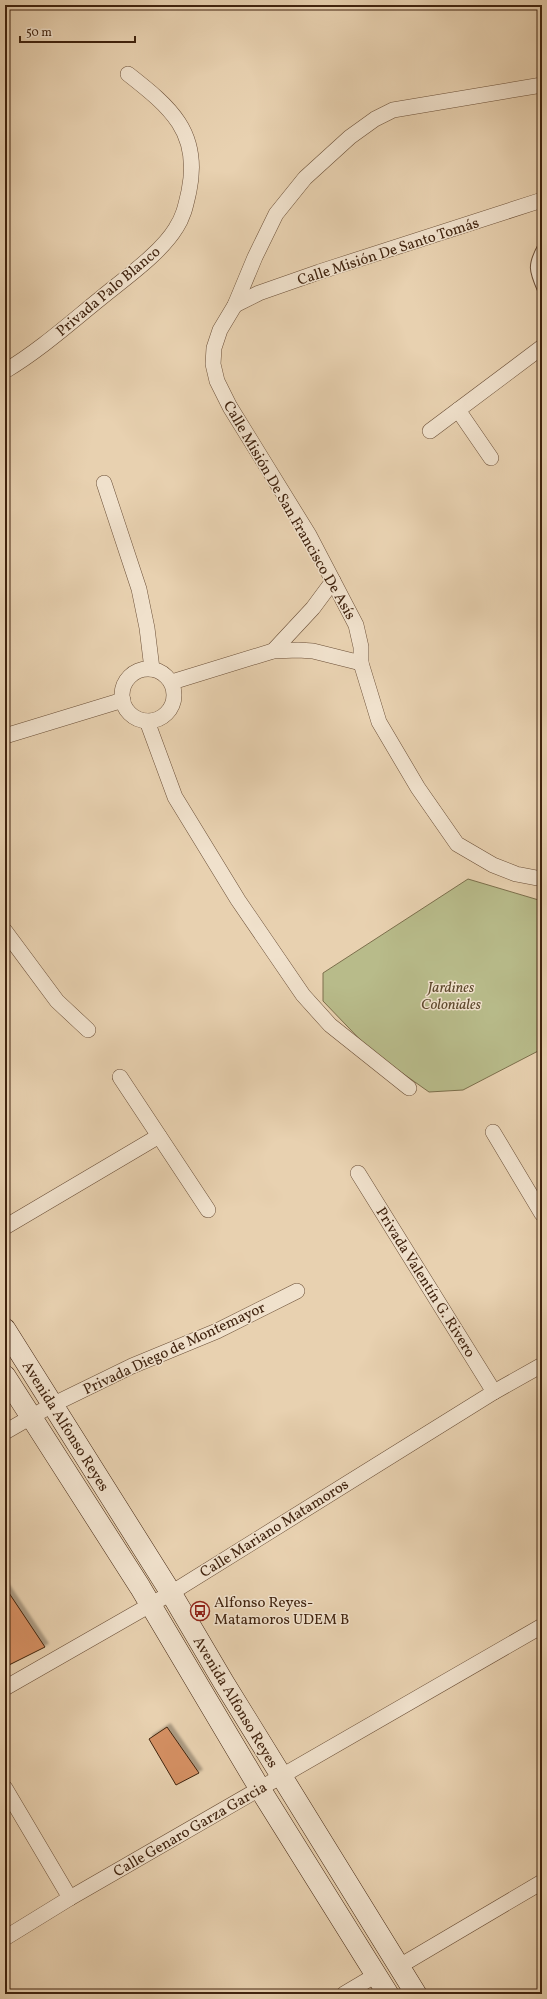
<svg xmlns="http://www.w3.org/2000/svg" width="547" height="1999" viewBox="0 0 547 1999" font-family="Vollkorn,serif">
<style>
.green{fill:#b8bb8a;stroke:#7c6f4c}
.building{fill:#d59064;stroke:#40230e;filter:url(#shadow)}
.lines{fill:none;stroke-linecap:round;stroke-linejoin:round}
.service-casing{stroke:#6a4e36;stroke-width:10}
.minor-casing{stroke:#6a4e36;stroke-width:16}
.secondary-casing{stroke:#40230e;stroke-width:22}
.service{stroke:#f0e1cc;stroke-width:8}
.minor{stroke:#f0e1cc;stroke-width:15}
.secondary{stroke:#f0e1cc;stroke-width:21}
.labels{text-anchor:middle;stroke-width:3;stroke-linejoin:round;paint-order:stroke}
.street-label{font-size:15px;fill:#40230e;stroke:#f0e1cc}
.park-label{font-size:15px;font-style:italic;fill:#5e492d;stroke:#f0e1cc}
.poi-label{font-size:15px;fill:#40230e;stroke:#f0e1cc;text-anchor:start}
</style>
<defs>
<filter id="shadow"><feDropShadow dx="3.5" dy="-3.5" stdDeviation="1" flood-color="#0004"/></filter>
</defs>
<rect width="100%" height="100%" fill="#e8d1b0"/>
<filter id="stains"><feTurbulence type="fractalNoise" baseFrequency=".005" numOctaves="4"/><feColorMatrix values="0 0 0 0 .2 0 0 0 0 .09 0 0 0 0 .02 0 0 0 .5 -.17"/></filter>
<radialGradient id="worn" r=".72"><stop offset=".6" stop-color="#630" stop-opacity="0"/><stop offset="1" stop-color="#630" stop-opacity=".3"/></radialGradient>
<polygon class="green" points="468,879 542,901 542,1049 463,1090 429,1092 371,1051 323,1001 323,973"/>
<g class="building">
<polygon points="5,1587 45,1647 5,1667"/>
<polygon points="167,1727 199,1773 176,1785 149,1739"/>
</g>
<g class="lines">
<defs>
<path id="service" d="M 542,247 C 532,265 533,270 542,290"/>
<g id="minor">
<polyline points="542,85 393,110 375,119 350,137 305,178 276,214 255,257 235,305 220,330 214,348 213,364 217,381 230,407 309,535 356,625 361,647 361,663 379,722 418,788 457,844 493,865 516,874 542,879"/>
<polyline points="235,305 259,293 319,272 542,200"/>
<path d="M 5,371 C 40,350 70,323 101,298 C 124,279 161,253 176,228 C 184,216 186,204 189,191 C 201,132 170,107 128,74"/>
<polyline points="458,410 491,458"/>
<polyline points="430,431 542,347"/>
<polyline points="104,483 139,589 147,628 152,669"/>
<polyline points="273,651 313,608 333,581"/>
<circle cx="148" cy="695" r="26"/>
<polyline points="172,682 273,651 298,650 313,651 361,663"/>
<polyline points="147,721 175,797 238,900 303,995 330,1025 409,1088"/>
<polyline points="5,736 123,700"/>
<polyline points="5,931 57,1001 88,1030"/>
<polyline points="120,1077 208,1210"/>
<polyline points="493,1132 542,1214"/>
<polyline points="358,1173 494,1392"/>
<polyline points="5,1227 159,1136"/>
<polyline points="5,1432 52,1405 132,1366 217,1331 297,1291"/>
<polyline points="5,1688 171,1593 494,1392 542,1365"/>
<polyline points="5,1788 70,1898"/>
<polyline points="5,1938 70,1898 542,1626"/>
<polyline points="398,1967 542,1882"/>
<polyline points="344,1994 376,1975"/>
</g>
<g id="secondary">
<polyline points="5,1329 171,1593 224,1683 416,1994"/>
<polyline points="5,1376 140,1587 260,1789 388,1994"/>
</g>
</defs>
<use href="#service" class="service-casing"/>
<use href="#minor" class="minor-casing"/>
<use href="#secondary" class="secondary-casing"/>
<use href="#service" class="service"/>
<use href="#minor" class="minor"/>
<use href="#secondary" class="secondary"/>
</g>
<defs>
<symbol id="bus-ring" viewBox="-11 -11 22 22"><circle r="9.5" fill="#f0e1cc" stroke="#8f2418" stroke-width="1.5"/><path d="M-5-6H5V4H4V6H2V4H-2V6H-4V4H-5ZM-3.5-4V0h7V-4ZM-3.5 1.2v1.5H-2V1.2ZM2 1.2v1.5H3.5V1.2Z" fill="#8f2418"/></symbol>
</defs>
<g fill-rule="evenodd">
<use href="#bus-ring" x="189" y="1600" width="22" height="22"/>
</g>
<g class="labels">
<g class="street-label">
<text transform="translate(388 251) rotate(-18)" y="5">Calle Misión De Santo Tomás</text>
<text transform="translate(108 291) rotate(-40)" y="5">Privada Palo Blanco</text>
<text transform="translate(290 510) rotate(60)" y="5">Calle Misión De San Francisco De Asís</text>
<text transform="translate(426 1282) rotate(58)" y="5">Privada Valentín G. Rivero</text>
<text transform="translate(174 1348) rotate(-25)" y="5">Privada Diego de Montemayor</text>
<text transform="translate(66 1426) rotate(58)" y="5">Avenida Alfonso Reyes</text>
<text transform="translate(274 1528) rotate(-32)" y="5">Calle Mariano Matamoros</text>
<text transform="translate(236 1702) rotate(59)" y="5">Avenida Alfonso Reyes</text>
<text transform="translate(190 1829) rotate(-30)" y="5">Calle Genaro Garza Garcia</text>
</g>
<g class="park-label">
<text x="451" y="992">Jardines<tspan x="451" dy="17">Coloniales</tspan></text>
</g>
<g class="poi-label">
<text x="214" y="1607">Alfonso Reyes-<tspan x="214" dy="17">Matamoros UDEM B</tspan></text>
</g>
</g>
<rect width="547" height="1999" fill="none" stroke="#e8d1b0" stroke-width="20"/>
<rect x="6" y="6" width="535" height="1987" fill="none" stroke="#40230e" stroke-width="2"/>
<rect x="10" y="10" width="527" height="1979" fill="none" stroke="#40230e"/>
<path d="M20 36v6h115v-6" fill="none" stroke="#40230e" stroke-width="2"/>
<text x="26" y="36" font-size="12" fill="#40230e" stroke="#f0e1cc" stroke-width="3" paint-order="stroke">50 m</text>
<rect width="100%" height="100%" filter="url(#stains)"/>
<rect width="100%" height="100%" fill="url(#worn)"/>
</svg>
